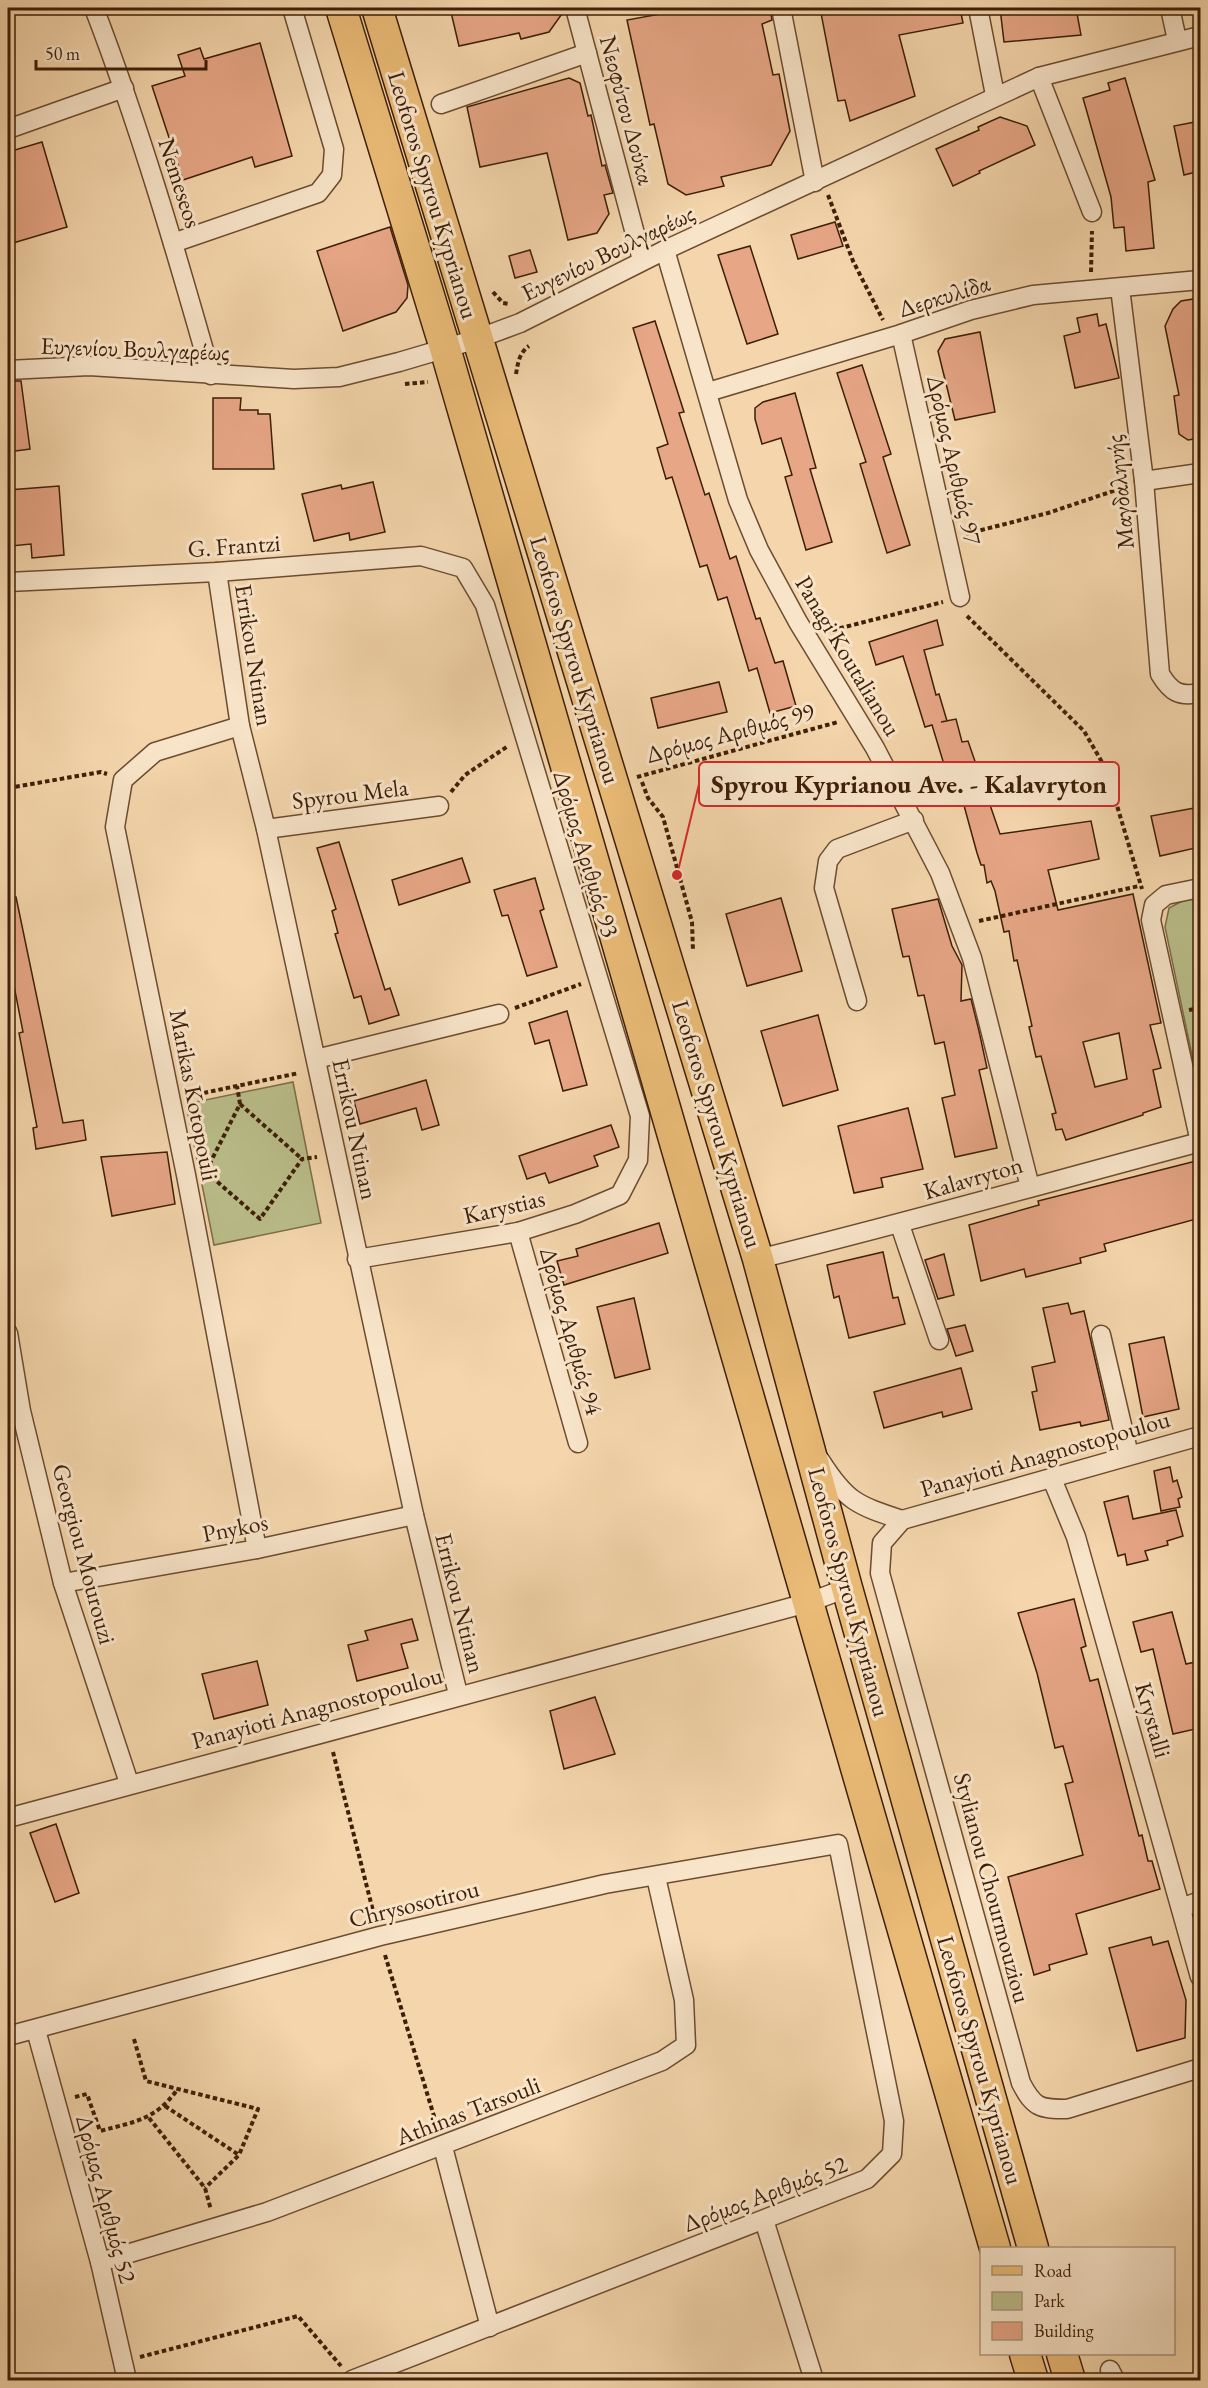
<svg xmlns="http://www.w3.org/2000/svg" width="1208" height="2388" viewBox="0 0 1208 2388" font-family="'EB Garamond',serif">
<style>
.green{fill:#babe8a;stroke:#7c6e48;stroke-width:1.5}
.building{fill:#e7a686;stroke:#3d1e07;stroke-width:1.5;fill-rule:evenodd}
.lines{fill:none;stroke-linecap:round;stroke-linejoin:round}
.street-casing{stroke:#6b4c30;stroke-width:21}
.primary-casing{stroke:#3d1e07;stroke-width:33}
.path{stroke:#3d1e07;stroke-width:4;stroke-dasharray:4.5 3;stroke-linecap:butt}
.street{stroke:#f8e4c9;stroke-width:18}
.primary{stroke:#eabb76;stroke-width:30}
.labels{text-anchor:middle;stroke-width:6;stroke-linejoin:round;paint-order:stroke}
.street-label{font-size:24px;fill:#3d1e07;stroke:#f8e4c9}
.leader{fill:none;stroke:#d62828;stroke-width:2}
.callout-dot{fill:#d62828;stroke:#f8e4c9;stroke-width:2}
.callout{fill:#f8e4c9;stroke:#d62828;stroke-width:2}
.callout-label{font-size:26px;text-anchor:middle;font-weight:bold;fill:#3d1e07}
</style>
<rect width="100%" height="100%" fill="#f5d6ac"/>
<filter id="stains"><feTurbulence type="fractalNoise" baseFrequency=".00333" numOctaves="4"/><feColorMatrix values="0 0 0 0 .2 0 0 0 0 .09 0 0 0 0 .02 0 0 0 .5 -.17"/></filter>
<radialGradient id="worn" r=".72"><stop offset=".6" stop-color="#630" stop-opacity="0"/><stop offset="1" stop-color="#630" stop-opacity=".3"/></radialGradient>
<g class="green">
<polygon points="1186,899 1200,899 1200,1093 1165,927 1169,908"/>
<polygon points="293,1082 321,1223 214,1245 186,1104"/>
</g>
<g class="building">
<polygon points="450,8 564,8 564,11 549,32 521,39 519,33 459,46"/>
<polygon points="693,8 770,8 772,20 762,24 773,75 779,74 790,131 771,165 721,177 724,186 686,195 668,184 654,124 650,125 627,20"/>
<polygon points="820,8 960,8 963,23 899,35 915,96 850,121 845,100 838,101"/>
<polygon points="1000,8 1076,8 1081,35 1004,42"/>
<polygon points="260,43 292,156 255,167 252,157 183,180 152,86 185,76 178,55 200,48 204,59"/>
<polygon points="569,78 580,83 588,116 591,115 602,166 605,165 613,193 604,195 609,214 597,233 568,240 547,153 480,167 467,107"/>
<polygon points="1125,78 1155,180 1148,182 1154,248 1126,251 1124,227 1114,228 1111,197 1083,98 1110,90 1108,83"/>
<polygon points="1000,117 1027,126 1035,145 979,171 980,173 953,186 936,149 979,130 978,127"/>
<polygon points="1200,121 1200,171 1184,175 1174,126"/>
<polygon points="42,142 67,227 13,243 8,223 8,152"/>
<polygon points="835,222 843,246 798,259 791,235"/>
<polygon points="390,227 408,285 407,298 396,312 343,331 317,251"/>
<polygon points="750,246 778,334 747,344 718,255"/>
<polygon points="530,250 537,272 515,278 509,256"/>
<polygon points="1200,298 1200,438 1188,440 1179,434 1174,396 1179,395 1165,326 1173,309 1181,301"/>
<polygon points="1097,314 1099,326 1106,324 1119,378 1075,388 1064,336 1080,332 1077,318"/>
<polygon points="655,321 684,412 679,413 705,495 709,493 730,559 736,556 756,619 760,618 775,663 783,661 796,706 770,713 757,668 749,671 727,597 718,600 707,565 700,567 672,477 666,479 657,448 668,444 633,328"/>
<polygon points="980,332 995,412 955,420 938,351 945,339"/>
<polygon points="862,365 891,454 883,457 910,545 887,553 860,464 866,462 837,373"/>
<polygon points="8,381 21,381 30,449 8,452"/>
<polygon points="795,393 816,468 810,469 832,542 806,550 785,477 792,475 781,438 762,444 755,419 755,408 763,402"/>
<polygon points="213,398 241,398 240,410 258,410 258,414 270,414 274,469 213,469"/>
<polygon points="373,482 385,532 350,540 349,533 314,541 302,494 341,485 342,489"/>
<polygon points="59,486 64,555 32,558 31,544 11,546 8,490"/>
<path d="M 937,620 L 943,645 L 924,650 L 936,695 L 939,694 L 947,721 L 941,722 L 956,719 L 962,742 L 968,741 L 1000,834 L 1091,821 L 1099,859 L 1048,870 L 1058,910 L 1133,894 L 1161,1023 L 1150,1025 L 1161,1068 L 1153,1070 L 1161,1107 L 1143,1113 L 1143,1115 L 1066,1140 L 1062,1129 L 1056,1130 L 1052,1114 L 1056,1113 L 1041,1056 L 1036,1057 L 1029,1027 L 1032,1026 L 1017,960 L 1014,961 L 1009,931 L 1004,932 L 995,891 L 991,881 L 987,883 L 984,865 L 981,865 L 977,853 L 954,769 L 946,771 L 932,725 L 925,727 L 903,656 L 876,665 L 869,642 ZM 1119,1033 L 1127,1079 L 1095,1087 L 1083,1042 Z"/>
<polygon points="719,682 727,712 658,728 651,698"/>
<polygon points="1200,807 1200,847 1160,856 1151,816"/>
<polygon points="339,842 385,990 390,988 399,1015 369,1024 361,996 354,998 335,934 338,933 332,911 336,909 317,848"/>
<polygon points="462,858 470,882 399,905 392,880"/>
<polygon points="535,878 544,909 540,911 557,967 527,976 508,915 502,916 494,890"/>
<polygon points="16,897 63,1123 83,1120 86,1140 36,1149 33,1128 37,1127 19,1033 23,1032 8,955 8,898"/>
<polygon points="781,898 802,971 747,986 726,914"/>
<polygon points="938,899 952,946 962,965 961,1001 971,999 979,1031 987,1068 979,1070 997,1148 955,1157 942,1098 955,1095 944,1042 935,1044 924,995 918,996 909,956 903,957 892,909"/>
<polygon points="567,1011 587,1085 563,1091 549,1040 535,1044 529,1023"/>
<polygon points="818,1015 838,1090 783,1106 761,1031"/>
<polygon points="426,1080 439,1125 422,1130 416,1108 360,1124 354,1101"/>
<polygon points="908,1108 923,1169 881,1178 883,1187 854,1193 838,1126"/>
<polygon points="611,1125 619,1147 594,1156 598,1166 549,1183 545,1173 527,1179 519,1156"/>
<polygon points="167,1152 175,1204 112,1216 101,1157"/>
<polygon points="1200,1160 1200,1218 1104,1244 1106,1251 1080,1258 1081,1263 1026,1277 1024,1269 981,1281 969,1225 1039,1205 1038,1201"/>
<polygon points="659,1223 668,1253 564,1285 557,1261 578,1256 576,1249"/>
<polygon points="883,1252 893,1298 898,1297 905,1324 849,1338 839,1296 834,1298 827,1265"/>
<polygon points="944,1254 954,1295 938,1299 925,1260"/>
<polygon points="634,1298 650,1369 615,1378 597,1307"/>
<polygon points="1068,1303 1071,1314 1084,1311 1109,1420 1081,1426 1080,1422 1040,1430 1032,1392 1037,1391 1032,1367 1055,1362 1043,1308"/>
<polygon points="965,1325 973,1351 956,1356 947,1329"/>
<polygon points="1164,1337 1179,1409 1143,1417 1129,1344"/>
<polygon points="961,1368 972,1409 943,1417 942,1412 884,1428 874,1392"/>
<polygon points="1170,1467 1173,1482 1177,1480 1182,1497 1178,1499 1180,1507 1161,1511 1154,1471"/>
<polygon points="1128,1496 1133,1519 1176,1510 1183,1536 1167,1541 1168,1545 1145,1551 1148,1560 1127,1565 1125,1554 1118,1556 1104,1502"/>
<polygon points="1074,1599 1086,1646 1081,1648 1090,1681 1098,1679 1139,1836 1142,1835 1148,1861 1152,1861 1160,1889 1076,1914 1087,1954 1049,1965 1050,1970 1034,1975 1008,1877 1083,1855 1065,1784 1073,1782 1063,1746 1055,1748 1037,1673 1018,1613"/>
<polygon points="1172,1612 1186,1664 1200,1661 1200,1728 1173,1734 1153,1649 1141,1652 1133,1622"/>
<polygon points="412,1619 418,1640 401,1644 408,1668 357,1681 348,1645 368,1640 365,1631"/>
<polygon points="257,1661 268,1705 214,1719 202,1674"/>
<polygon points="595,1697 615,1754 564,1769 550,1711"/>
<polygon points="56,1824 79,1893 55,1902 30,1833"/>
<polygon points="1151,1937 1153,1945 1168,1941 1186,2000 1185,2038 1137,2051 1109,1948"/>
</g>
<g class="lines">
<defs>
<g id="street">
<path d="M 94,8 C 140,128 176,251 211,375"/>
<polyline points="575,8 642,260"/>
<polyline points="781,8 815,182"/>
<polyline points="978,8 995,95"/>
<polyline points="1170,8 1177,40"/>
<polyline points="1039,77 1092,212"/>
<polyline points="441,104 587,53"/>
<polyline points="8,129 124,88"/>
<polyline points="173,243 318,193 332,175 334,149 292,8"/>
<polyline points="665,250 738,500 759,550 798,622 875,748 940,873 972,958 1030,1187"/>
<path d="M 1120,288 L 1144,481 L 1160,674 C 1171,692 1179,697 1200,693"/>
<polyline points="901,334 960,597"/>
<polyline points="8,370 89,366 294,379 339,377 399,362 477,339 520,323 665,250 1039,77 1200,36"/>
<polyline points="708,392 901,334 971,310 1033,295 1200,280"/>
<polyline points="1144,481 1200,473"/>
<polyline points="217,572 240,726 266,829 414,1515 458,1694"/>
<polyline points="8,582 217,572 421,556 463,568 485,605 640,1116 638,1160 620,1195 575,1214 518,1232 357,1259"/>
<polyline points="240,726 155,752 123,780 115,827 186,1175 257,1549"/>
<polyline points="266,829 439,806"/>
<polyline points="1200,888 1166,895 1154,905 1151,920 1200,1142"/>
<polyline points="857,1001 824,888 828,861 837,849 914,820"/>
<polyline points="316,1059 499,1014"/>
<polyline points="900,1225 939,1340"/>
<polyline points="518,1232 578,1443"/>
<path d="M 758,1259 C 906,1223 1053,1181 1200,1142"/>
<polyline points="8,1333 21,1411 63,1583 129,1783"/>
<polyline points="1101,1335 1129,1455"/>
<path d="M 820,1460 C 846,1501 856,1505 902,1520"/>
<polyline points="1052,1479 1076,1537 1200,1977"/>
<path d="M 902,1520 L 882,1543 L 880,1573 L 1021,2083 C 1034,2108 1040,2109 1067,2109 L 1200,2068"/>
<polyline points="902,1520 1200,1436"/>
<polyline points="63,1583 257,1549 414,1515"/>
<polyline points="8,1818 807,1603 847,1588"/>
<polyline points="1181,1908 1200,1901"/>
<polyline points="36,2030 100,2262 127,2380"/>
<polyline points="8,2036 380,1936 605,1884 838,1844 894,2121 892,2154 867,2179 352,2380"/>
<polyline points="443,2147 490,2327"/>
<polyline points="764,2220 814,2380"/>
<polyline points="100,2262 267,2212 662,2061 686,2045 684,2000 656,1877"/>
<polyline points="1110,2370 1115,2380"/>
</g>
<g id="primary">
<polyline points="341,8 445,348 995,2248"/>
<polyline points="377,8 758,1259 847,1588 1033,2248"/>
<polyline points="1025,2354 1033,2380"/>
<polyline points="1062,2354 1070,2380"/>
</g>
</defs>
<use href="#street" class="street-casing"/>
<use href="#primary" class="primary-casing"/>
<g class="path">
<polyline points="828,195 853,261 883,320"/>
<polyline points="1091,272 1092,231"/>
<polyline points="493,292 503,303 510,304"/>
<path d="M 516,374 C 518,363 519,353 529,346"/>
<polyline points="405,384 428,382"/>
<polyline points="966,534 1048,513 1125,487"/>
<polyline points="967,616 1084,731 1106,769 1142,889"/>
<polyline points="825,632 943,602"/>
<polyline points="637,777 838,722"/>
<polyline points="642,782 648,798 663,817 692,922 693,951"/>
<polyline points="8,788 101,772 107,774"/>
<polyline points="451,792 465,775 508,746"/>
<polyline points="979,921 1139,886"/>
<polyline points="515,1008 581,984"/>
<polyline points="1189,1010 1200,1008"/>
<polyline points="189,1096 299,1073"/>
<polyline points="240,1104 302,1159"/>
<polyline points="206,1171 240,1104 237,1086"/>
<polyline points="206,1172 260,1219 302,1159 317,1157"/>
<polyline points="333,1752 375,1919"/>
<polyline points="385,1955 437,2126"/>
<polyline points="134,2039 146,2081 258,2109 239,2155"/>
<path d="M 75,2097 L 87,2094 L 100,2131 C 134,2122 155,2120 177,2090"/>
<polyline points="165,2106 239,2155 205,2188"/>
<polyline points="149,2118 205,2188 211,2210"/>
<polyline points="140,2357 298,2316 341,2366"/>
</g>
<use href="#street" class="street"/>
<use href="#primary" class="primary"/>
</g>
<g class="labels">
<g class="street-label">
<text transform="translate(627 110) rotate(75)" y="8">Νεοφύτου Δούκα</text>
<text transform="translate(180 183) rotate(72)" y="8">Nemeseos</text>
<text transform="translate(433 195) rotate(73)" y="8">Leoforos Spyrou Kyprianou</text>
<text transform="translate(608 253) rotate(-26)" y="8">Ευγενίου Βουλγαρέως</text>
<text transform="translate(944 296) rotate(-17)" y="8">Δερκυλίδα</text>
<text transform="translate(135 349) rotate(2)" y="8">Ευγενίου Βουλγαρέως</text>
<text transform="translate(954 460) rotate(77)" y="8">Δρόμος Αριθμός 97</text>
<text transform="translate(1120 492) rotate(-96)" y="8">Μαγδαληνής</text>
<text transform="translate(234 546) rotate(-4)" y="8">G. Frantzi</text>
<text transform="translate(254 655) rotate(81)" y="8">Errikou Ntinan</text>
<text transform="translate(848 656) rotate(59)" y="8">Panagi Koutalianou</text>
<text transform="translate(575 660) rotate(73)" y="8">Leoforos Spyrou Kyprianou</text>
<text transform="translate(730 733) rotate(-15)" y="8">Δρόμος Αριθμός 99</text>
<text transform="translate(350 794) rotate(-7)" y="8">Spyrou Mela</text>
<text transform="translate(586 854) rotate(73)" y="8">Δρόμος Αριθμός 93</text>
<text transform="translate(194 1095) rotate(79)" y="8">Marikas Kotopouli</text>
<text transform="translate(717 1124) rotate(73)" y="8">Leoforos Spyrou Kyprianou</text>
<text transform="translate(355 1129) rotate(78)" y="8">Errikou Ntinan</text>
<text transform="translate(973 1178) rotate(-16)" y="8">Kalavryton</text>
<text transform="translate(504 1207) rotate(-13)" y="8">Karystias</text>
<text transform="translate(571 1331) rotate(74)" y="8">Δρόμος Αριθμός 94</text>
<text transform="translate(1045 1454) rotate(-16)" y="8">Panayioti Anagnostopoulou</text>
<text transform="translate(235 1528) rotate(-11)" y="8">Pnykos</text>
<text transform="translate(84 1554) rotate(75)" y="8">Georgiou Mourouzi</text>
<text transform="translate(849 1592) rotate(75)" y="8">Leoforos Spyrou Kyprianou</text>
<text transform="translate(460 1603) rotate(76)" y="8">Errikou Ntinan</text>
<text transform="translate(317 1708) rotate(-15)" y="8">Panayioti Anagnostopoulou</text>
<text transform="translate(1153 1720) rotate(74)" y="8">Krystalli</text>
<text transform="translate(992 1888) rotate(75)" y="8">Stylianou Chourmouziou</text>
<text transform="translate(414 1904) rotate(-14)" y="8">Chrysosotirou</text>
<text transform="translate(980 2060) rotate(74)" y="8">Leoforos Spyrou Kyprianou</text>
<text transform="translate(468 2111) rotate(-21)" y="8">Athinas Tarsouli</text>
<text transform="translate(765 2194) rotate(-21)" y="8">Δρόμος Αριθμός 52</text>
<text transform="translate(106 2199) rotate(75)" y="8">Δρόμος Αριθμός 52</text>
</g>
</g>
<path class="leader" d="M677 875L699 784"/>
<circle class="callout-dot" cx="677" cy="875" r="6"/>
<rect class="callout" x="699" y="762" width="420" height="44" rx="6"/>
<g class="callout-label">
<text x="909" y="793">Spyrou Kyprianou Ave. - Kalavryton</text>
</g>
<rect width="1208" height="2388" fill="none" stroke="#f5d6ac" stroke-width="30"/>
<rect x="9" y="9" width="1190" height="2370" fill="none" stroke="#3d1e07" stroke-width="3"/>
<rect x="15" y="15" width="1178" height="2358" fill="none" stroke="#3d1e07" stroke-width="1.5"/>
<rect x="980" y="2247" width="195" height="108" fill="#f8e4c9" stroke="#ad957b" stroke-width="1.5"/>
<rect x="992" y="2266" width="30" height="9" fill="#eabb76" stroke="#ad957b" stroke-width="1.5"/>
<text x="1034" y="2277" font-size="18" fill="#3d1e07">Road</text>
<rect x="992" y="2292" width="30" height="18" fill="#babe8a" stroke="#ad957b" stroke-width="1.5"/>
<text x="1034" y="2307" font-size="18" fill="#3d1e07">Park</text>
<rect x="992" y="2322" width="30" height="18" fill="#e7a686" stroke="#ad957b" stroke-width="1.5"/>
<text x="1034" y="2337" font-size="18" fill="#3d1e07">Building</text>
<path d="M36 60v9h170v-9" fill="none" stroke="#3d1e07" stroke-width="3"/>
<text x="45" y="60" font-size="18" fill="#3d1e07" stroke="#f8e4c9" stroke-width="4.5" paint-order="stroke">50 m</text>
<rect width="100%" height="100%" filter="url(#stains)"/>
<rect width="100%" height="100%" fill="url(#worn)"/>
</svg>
